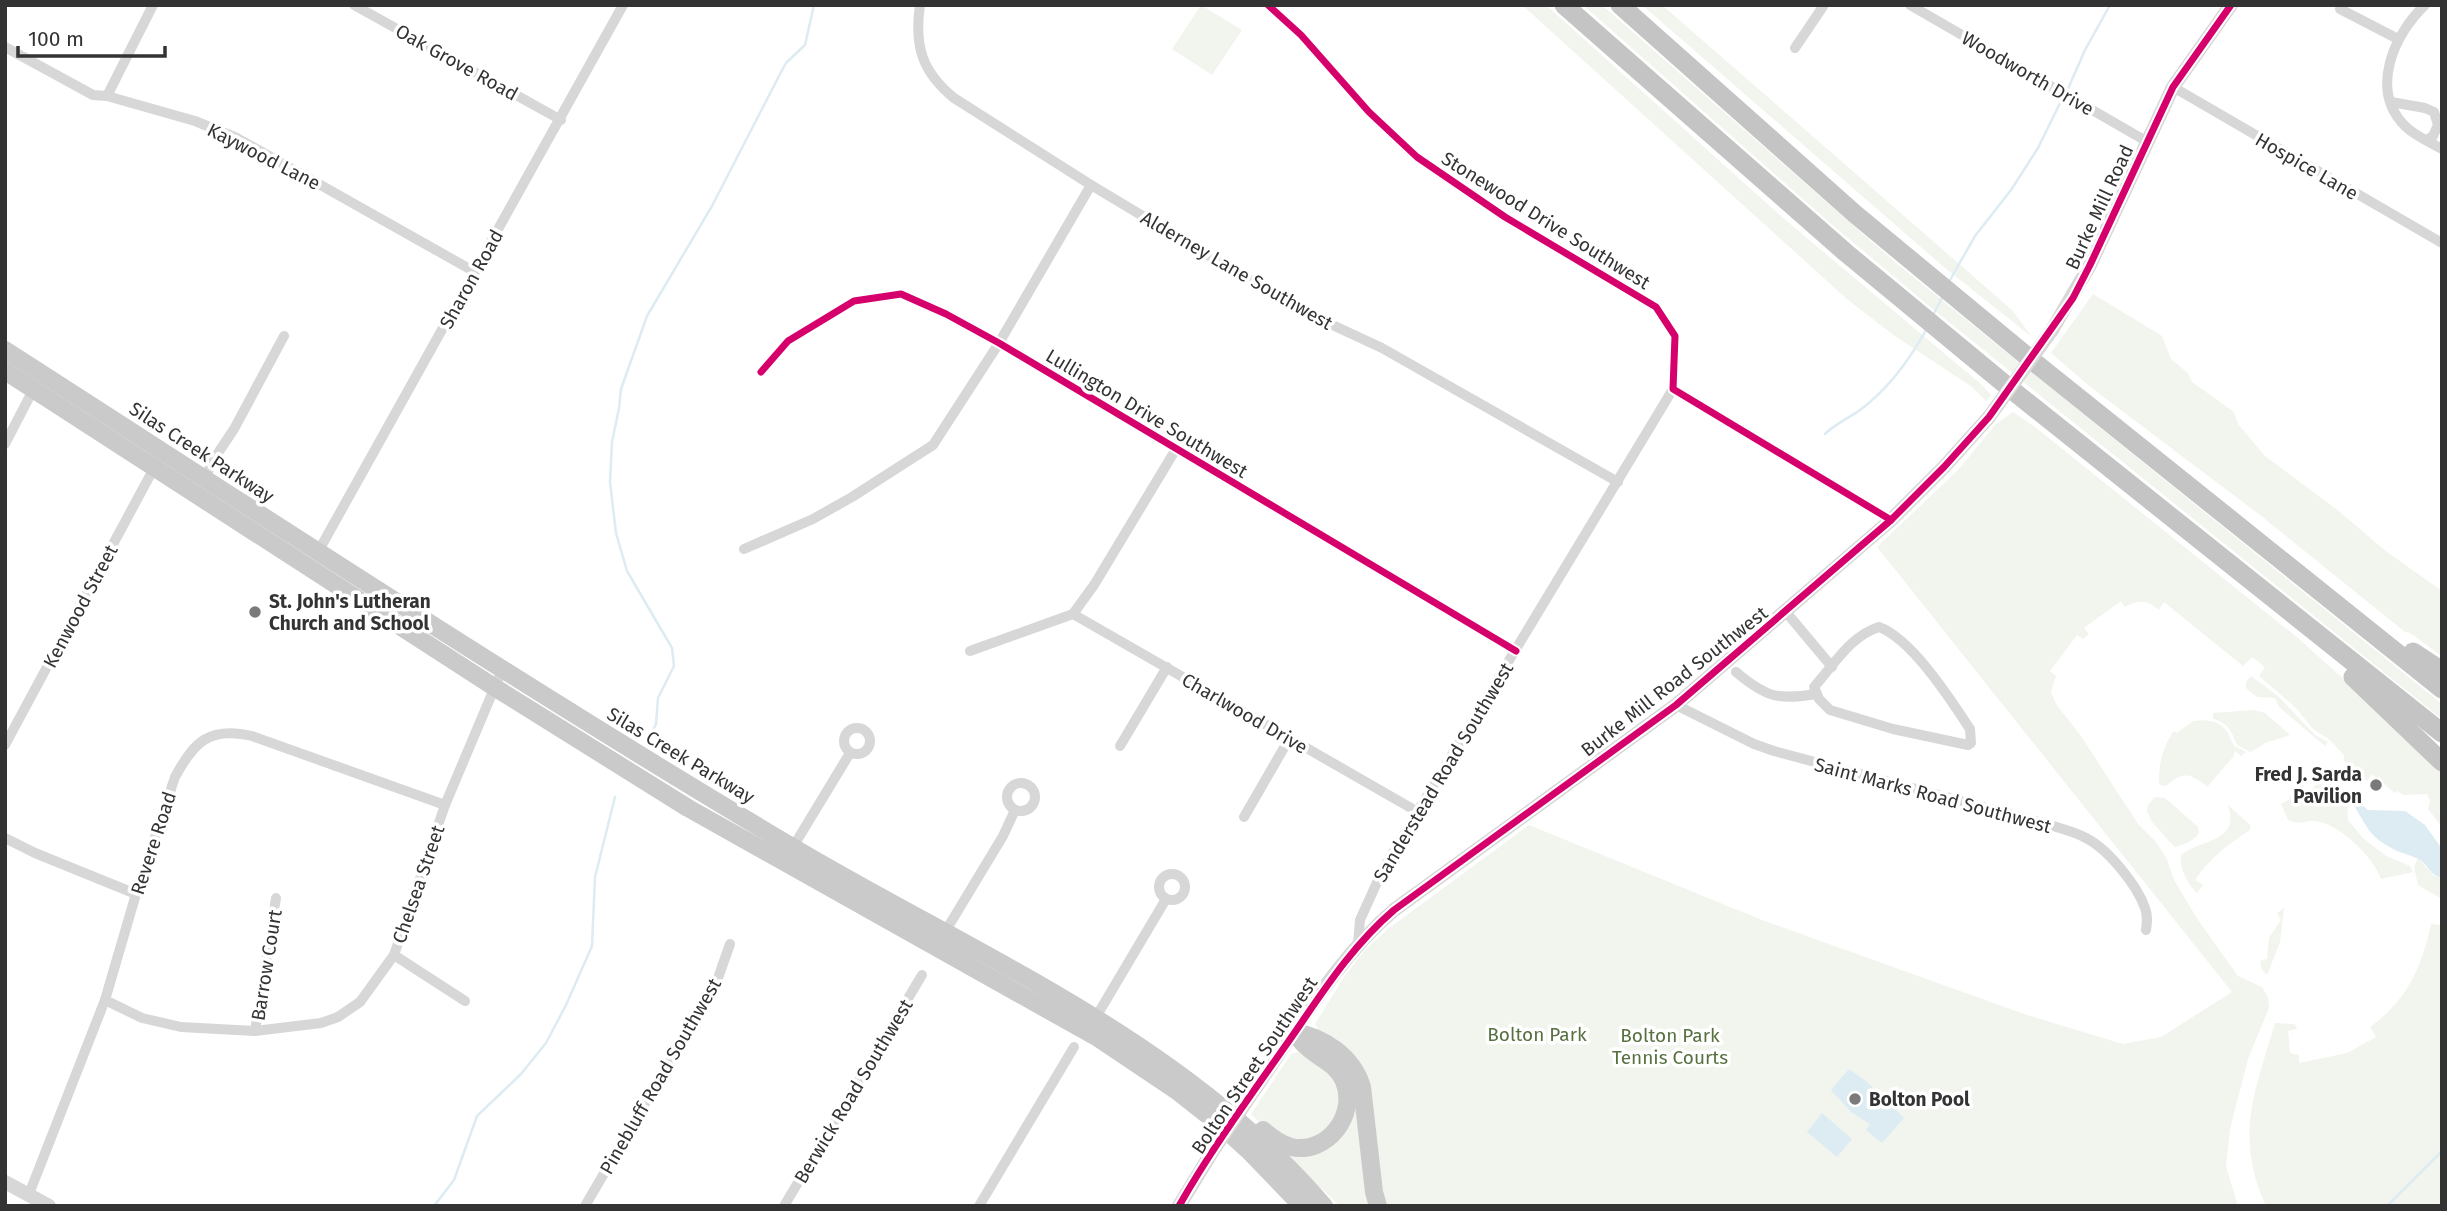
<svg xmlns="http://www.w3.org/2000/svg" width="2447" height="1211" viewBox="0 0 2447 1211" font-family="'Fira Sans',sans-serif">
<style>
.green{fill:#f1f5ed}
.water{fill:#ddebf3}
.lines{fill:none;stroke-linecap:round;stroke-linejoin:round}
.stream{stroke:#ddebf3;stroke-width:2.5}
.minor{stroke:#d7d7d7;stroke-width:10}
.tertiary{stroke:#d7d7d7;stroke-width:14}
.primary{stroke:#cacaca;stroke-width:18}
.motorway{stroke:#c4c4c4;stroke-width:19}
.tertiary-bridge{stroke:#d7d7d7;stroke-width:14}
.cycleway-casing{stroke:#fff;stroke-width:11}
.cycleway{stroke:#d6006c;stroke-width:7}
.poi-dot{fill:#7a7a7a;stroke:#fff;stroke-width:2.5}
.labels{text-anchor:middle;stroke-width:7;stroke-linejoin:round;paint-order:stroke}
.street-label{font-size:19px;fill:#333;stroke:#fff}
.poi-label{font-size:19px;font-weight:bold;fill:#333;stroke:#fff;text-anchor:start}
.park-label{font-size:19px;fill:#56703f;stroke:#fff}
</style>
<rect width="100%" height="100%" fill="#fff"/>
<g class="green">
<polygon points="1201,5 1242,30 1212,75 1172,49"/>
<polygon points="1522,5 1546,5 1783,218 1982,385 1991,395 1986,401 1972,387 1895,336 1848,300"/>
<polygon points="1583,5 1602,5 1896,263 2442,704 2442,719 1934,310 1837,229"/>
<polygon points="1642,5 1662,5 2012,310 2032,337 1945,268"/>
<polygon points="2093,294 2162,336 2171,359 2188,373 2192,382 2234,412 2238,424 2265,456 2336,509 2387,552 2442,591 2442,656 2410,633 2405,632 2260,515 2093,389 2051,353"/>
<path d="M 2013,412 L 2035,427 L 2299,639 L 2442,767 L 2442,827 L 2428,809 L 2430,801 L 2427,794 L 2403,795 L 2397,791 L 2395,793 L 2372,774 L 2367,781 L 2344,761 L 2344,755 L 2330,740 L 2313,729 L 2296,708 L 2259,676 L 2265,667 L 2252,657 L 2243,666 L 2164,602 L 2159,610 C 2148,600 2138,599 2125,607 L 2121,601 L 2084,628 L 2089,634 L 2083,639 L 2077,635 L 2050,671 L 2056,676 L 2051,692 L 2056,704 L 2081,736 L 2138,824 L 2156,842 L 2166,857 L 2174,880 L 2198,920 L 2238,976 L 2262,987 L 2268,997 L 2269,1008 L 2248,1059 L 2230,1129 L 2226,1166 L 2238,1206 L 1386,1206 L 1377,1161 L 1372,1121 L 1315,1024 L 1344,977 L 1365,950 L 1388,929 L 1529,825 L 1762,920 L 2027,1015 L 2123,1044 L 2161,1037 L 2232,992 L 1877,547 L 1958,470 L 1996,424 Z"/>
<polygon points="2251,676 2278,696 2315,735 2328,742 2325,746 2279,707 2275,698 2257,697 2246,688 2246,682"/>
<path d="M 2254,710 L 2265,713 L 2290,735 L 2265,743 L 2251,752 L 2237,745 C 2231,731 2229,723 2213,719 L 2213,713 Z"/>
<path d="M 2193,721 C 2218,719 2225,724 2234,746 L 2246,752 L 2241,756 L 2235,751 L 2233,757 L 2207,787 C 2191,773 2183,771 2166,786 L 2159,785 C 2158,768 2163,745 2174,731 L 2177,733 Z"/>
<path d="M 2324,776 L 2347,797 L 2348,820 L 2363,838 L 2386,856 L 2410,866 L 2413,872 L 2381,879 C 2374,858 2339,823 2315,821 C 2303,820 2302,826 2288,820 L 2281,804 L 2290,799 L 2289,797 L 2300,789 L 2311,795 L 2314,791 L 2312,789 Z"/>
<path d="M 2155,797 L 2165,798 L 2198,827 L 2199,833 C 2195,840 2184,845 2175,847 L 2172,844 L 2152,822 L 2147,811 L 2148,805 Z"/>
<path d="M 2228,805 L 2250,825 L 2250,830 C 2228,844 2210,858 2195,880 L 2203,885 L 2197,893 C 2188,884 2179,868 2181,855 C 2203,838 2240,843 2228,805 Z"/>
<polygon points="2418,858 2433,875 2439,877 2442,872 2442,899 2418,885 2414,867"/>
<polygon points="2284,908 2280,942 2267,975 2262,970 2260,961 2267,959 2269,938 2281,920 2277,913"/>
<path d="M 2431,924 L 2442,925 L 2442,1206 L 2266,1206 C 2234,1137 2255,1091 2275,1023 L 2294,1024 L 2297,1027 L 2296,1029 L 2288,1031 L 2290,1053 L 2299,1055 L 2299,1063 L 2347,1053 L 2376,1037 L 2370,1027 C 2407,1001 2422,966 2431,924 Z"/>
<polygon points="1301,1051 1308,1053 1339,1084 1341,1112 1323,1135 1297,1143 1267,1130 1251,1114 1291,1054"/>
<polygon points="1358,1094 1373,1206 1340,1206 1275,1145 1303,1152"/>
</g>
<g class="water">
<path d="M 2362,805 L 2368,810 L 2405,811 L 2425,825 L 2442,849 L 2440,877 C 2430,875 2429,866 2420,860 C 2412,855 2403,854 2395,850 C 2370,837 2368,829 2355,807 Z"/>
<polygon points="1849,1069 1867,1082 1904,1118 1882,1143 1866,1130 1870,1124 1851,1112 1831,1090"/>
<polygon points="1822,1113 1852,1139 1837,1157 1807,1132"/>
</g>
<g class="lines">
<g class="stream">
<polyline points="2067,91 2085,50 2110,5"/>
<polyline points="1950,280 1975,236 2011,190 2038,148 2063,97"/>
<polyline points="1933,315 1943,296"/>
<path d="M 1825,434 C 1835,424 1849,418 1860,410 C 1887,390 1910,359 1926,330"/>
<polyline points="650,736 656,724 658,698 674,666 672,648 627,571 616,533 610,482 612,442 619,408 621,389 647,316 712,206 779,76 786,63 805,45 814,5"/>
<polyline points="434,1206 454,1180 477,1116 521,1074 546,1043 566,1005 592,946 595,877 615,797"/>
<polyline points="2387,1206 2442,1151"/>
</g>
<g class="minor">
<polyline points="354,5 561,120"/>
<path d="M 920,5 C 914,46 922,72 954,98 L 1091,185 L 1298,309 L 1382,348 L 1618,482"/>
<polyline points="1268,5 1301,35 1369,112 1417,157 1505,217 1656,307 1675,336 1673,389 1891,520"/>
<polyline points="1910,5 2146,141"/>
<path d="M 2425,5 C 2394,34 2369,90 2405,126 C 2415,136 2430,142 2442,149"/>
<polyline points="2340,9 2398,39"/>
<polyline points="5,47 93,95 107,96 195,121 237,138 475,272"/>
<polyline points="1795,48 1824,5"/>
<polyline points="2173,87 2442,243"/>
<polyline points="107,96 153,5"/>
<polyline points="2391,102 2425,108 2434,112 2438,125 2433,136 2427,140"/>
<polyline points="761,372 788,341 854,301 901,294 946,314 999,343 1516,651"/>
<polyline points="5,444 33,390"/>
<polyline points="205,479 212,462 234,429 284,336"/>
<polyline points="744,549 813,519 852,497 933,445 999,343 1091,185"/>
<polyline points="318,552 623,5"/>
<polyline points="1786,612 1832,667"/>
<polyline points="1073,614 1418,812"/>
<path d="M 1879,627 C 1912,639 1951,700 1970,729 L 1971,743 L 1968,745 L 1893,729 L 1830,710 L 1819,699 L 1814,687 C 1834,665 1850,636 1879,627 Z"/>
<polyline points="970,651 1073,614 1094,585 1176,449"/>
<path d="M 1736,672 C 1767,698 1778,700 1817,694"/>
<path d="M 1676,705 L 1754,744 L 1774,751 L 2050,825 C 2062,829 2075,832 2086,838 C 2108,849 2137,885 2145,908 C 2148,916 2147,923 2146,930"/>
<circle cx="857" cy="741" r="13"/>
<polyline points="5,745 154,468"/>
<polyline points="1120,746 1167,667"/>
<circle cx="1021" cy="797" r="14"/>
<polyline points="1244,817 1289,739"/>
<polyline points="5,838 35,853 136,894"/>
<polyline points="793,847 850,753"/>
<circle cx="1172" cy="887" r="13"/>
<polyline points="945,932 1003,836 1015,810"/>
<polyline points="1358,944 1360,920 1383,869 1673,389"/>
<polyline points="394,955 465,1001"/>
<polyline points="105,1000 142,1018 181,1027 255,1031 321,1023 338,1017 360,1002 394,955 445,805 502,670"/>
<polyline points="1096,1017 1166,899"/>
<polyline points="255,1031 276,898"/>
<path d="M 29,1194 L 105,1000 L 136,894 L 175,777 C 194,742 209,726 252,736 L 445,805"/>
<polyline points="585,1206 718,978 730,944"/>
<polyline points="784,1206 922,975"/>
<polyline points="979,1206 1074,1047"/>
</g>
<g class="tertiary">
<polyline points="2052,330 2090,265 2173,87 2231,5"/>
<path d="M 1250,1096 C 1295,1033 1334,961 1394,910 L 1676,705 L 1891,520 L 1944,467 L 1989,417"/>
<polyline points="5,1182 49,1206"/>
<polyline points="1179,1206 1212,1152"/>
</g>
<g class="primary">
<path d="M 5,350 C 265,517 523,687 789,845 C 974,955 1180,1038 1324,1206"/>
<polyline points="5,371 494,687 688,808 1098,1038 1177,1091 1225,1129 1249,1151 1302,1206"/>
<path d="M 1295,1032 C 1324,1037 1353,1057 1362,1087 L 1374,1192 L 1378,1206"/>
<path d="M 1263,1130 C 1271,1137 1280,1144 1291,1147 C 1327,1155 1358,1115 1344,1081 C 1336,1062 1318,1059 1305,1045 C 1301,1042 1298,1037 1295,1032"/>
</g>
<g class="motorway">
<polyline points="1564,5 1845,252 2007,386 2442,733"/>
<polyline points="1620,5 1855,214 2029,358 2442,689"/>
<polyline points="2413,652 2442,671"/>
<polyline points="2353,677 2442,762"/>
</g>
<g class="tertiary-bridge">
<polyline points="1989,417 2052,330"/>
<polyline points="1212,1152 1250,1096"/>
</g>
<defs>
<g id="cycleway">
<polyline points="1268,5 1301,35 1369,112 1417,157 1505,217 1656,307 1675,336 1673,389 1891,520"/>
<polyline points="761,372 788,341 854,301 901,294 946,314 999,343 1516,651"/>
<path d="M 1179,1206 C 1213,1146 1254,1091 1293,1035 C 1324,990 1352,946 1394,910 L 1676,705 L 1891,520 L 1944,467 L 1989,417 L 2073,298 L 2090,265 L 2173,87 L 2231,5"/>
</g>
</defs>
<use href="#cycleway" class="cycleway-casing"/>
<use href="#cycleway" class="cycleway"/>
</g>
<g class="poi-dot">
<circle cx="255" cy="612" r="7"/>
<circle cx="2376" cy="785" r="7"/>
<circle cx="1855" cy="1099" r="7"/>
</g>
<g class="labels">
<g class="street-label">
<text transform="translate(457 62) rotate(29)" y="7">Oak Grove Road</text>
<text transform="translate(2028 73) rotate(30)" y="7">Woodworth Drive</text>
<text transform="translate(264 156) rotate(27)" y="7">Kaywood Lane</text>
<text transform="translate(2307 166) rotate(30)" y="7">Hospice Lane</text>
<text transform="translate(2099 207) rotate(-65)" y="7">Burke Mill Road</text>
<text transform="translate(1546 220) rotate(32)" y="7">Stonewood Drive Southwest</text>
<text transform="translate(1237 270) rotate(30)" y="7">Alderney Lane Southwest</text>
<text transform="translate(471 279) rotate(-61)" y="7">Sharon Road</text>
<text transform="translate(1147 413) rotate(31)" y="7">Lullington Drive Southwest</text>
<text transform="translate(202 452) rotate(33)" y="7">Silas Creek Parkway</text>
<text transform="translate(80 606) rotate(-62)" y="7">Kenwood Street</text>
<text transform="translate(1674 681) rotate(-38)" y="7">Burke Mill Road Southwest</text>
<text transform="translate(1245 713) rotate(30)" y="7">Charlwood Drive</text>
<text transform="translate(681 755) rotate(31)" y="7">Silas Creek Parkway</text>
<text transform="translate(1443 772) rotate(-59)" y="7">Sanderstead Road Southwest</text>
<text transform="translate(1933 795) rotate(15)" y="7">Saint Marks Road Southwest</text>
<text transform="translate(153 843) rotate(-72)" y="7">Revere Road</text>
<text transform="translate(418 884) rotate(-71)" y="7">Chelsea Street</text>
<text transform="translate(266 965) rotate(-81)" y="7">Barrow Court</text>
<text transform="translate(1254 1065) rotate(-56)" y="7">Bolton Street Southwest</text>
<text transform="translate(660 1076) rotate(-60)" y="7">Pinebluff Road Southwest</text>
<text transform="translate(853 1091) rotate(-59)" y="7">Berwick Road Southwest</text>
</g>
<g class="poi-label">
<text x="269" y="608">St. John's Lutheran<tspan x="269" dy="22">Church and School</tspan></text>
<text x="2362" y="781" text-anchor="end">Fred J. Sarda<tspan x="2362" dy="22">Pavilion</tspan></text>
<text x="1869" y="1106">Bolton Pool</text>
</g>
<g class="park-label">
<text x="1537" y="1041">Bolton Park</text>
<text x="1670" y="1042">Bolton Park<tspan x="1670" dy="22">Tennis Courts</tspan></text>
</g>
</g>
<rect width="2447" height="1211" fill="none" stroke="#333333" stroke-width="14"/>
<path d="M18 46v10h147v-10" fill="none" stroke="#333333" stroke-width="3.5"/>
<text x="28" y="46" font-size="21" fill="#333333" stroke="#ffffff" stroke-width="5" paint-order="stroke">100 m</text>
</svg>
